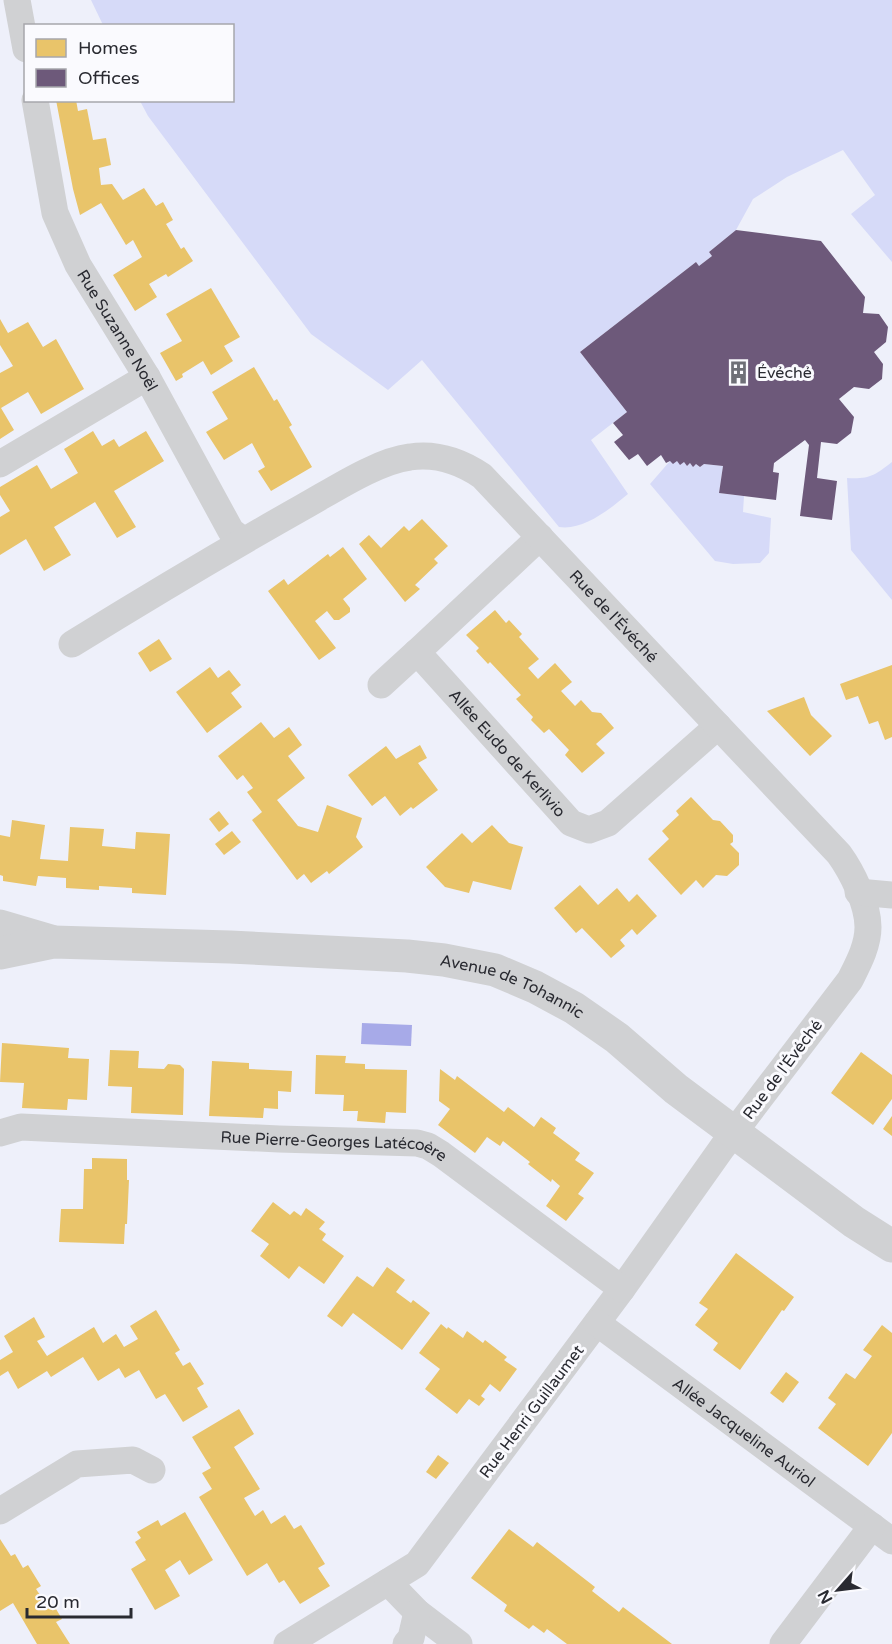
<svg xmlns="http://www.w3.org/2000/svg" width="892" height="1644" viewBox="0 0 892 1644" font-family="'Varela Round',sans-serif">
<style>
.green{fill:#d6daf8}
.water{fill:#a7aae8}
.homes{fill:#e9c46a}
.offices{fill:#6d597a}
.lines{fill:none;stroke-linecap:round;stroke-linejoin:round}
.minor{stroke:#d0d1d3;stroke-width:27}
.tertiary{stroke:#d0d1d3;stroke-width:33}
.labels{text-anchor:middle;stroke-width:6;stroke-linejoin:round;paint-order:stroke}
.street-label{font-size:16px;fill:#292a31;stroke:#fafafe}
.poi-label{font-size:16px;fill:#292a31;stroke:#fafafe;text-anchor:start}
</style>
<rect width="100%" height="100%" fill="#eef0fa"/>
<g class="green">
<path d="M 91,0 L 892,0 L 892,262 L 851,214 L 875,195 L 843,150 L 787,177 L 753,199 L 736,230 L 709,252 L 712,256 L 699,266 L 696,262 L 580,352 L 627,412 L 591,440 L 628,494 C 610,509 583,531 559,527 L 422,360 L 388,390 L 311,334 L 148,116 L 140,101 L 232,100 L 232,26 L 103,25 Z"/>
<polygon points="670,461 677,461 680,464 684,462 687,466 690,463 693,466 696,464 700,467 704,464 723,466 719,493 744,496 743,512 771,518 769,553 760,563 733,564 715,561 650,484"/>
<path d="M 892,462 L 892,600 L 851,550 L 847,478 C 870,479 874,476 892,462 Z"/>
</g>
<polygon class="water" points="362,1023 412,1025 411,1046 361,1044"/>
<g class="homes">
<polygon points="56,100 76,100 78,111 87,109 93,140 106,138 111,165 99,168 101,185 112,184 123,200 144,188 156,206 163,202 173,220 166,224 181,249 184,247 193,261 168,277 166,274 149,284 157,297 135,311 113,275 142,257 133,240 126,245 101,203 80,215 73,189"/>
<polygon points="211,288 240,337 224,346 233,361 211,375 203,361 182,374 183,377 176,381 160,353 182,341 166,314"/>
<polygon points="0,319 8,333 28,322 43,347 56,339 84,389 41,414 28,392 1,408 14,430 0,439 0,373 13,366 0,345"/>
<polygon points="254,367 274,401 277,399 292,425 289,427 312,467 271,491 258,471 265,467 252,443 224,460 206,432 228,419 212,392"/>
<polygon points="93,431 102,446 114,439 119,447 146,431 164,461 114,491 136,527 117,538 95,502 54,527 71,555 44,571 26,539 0,555 0,517 10,511 0,495 0,487 37,465 51,489 78,473 64,449"/>
<polygon points="422,519 448,546 434,559 438,563 415,585 420,589 405,602 359,544 369,535 381,548 404,526 409,531"/>
<polygon points="343,547 367,579 343,599 350,608 350,612 339,620 334,620 327,611 315,621 336,648 319,660 268,591 284,579 288,585 328,554 330,557"/>
<polygon points="495,610 506,623 509,620 522,634 519,637 539,659 528,668 538,679 555,663 572,682 561,691 575,706 581,700 592,712 601,713 614,728 596,744 605,753 582,773 565,755 569,750 549,729 544,733 531,720 533,717 516,699 521,695 490,662 488,664 476,651 479,648 466,635"/>
<polygon points="159,639 172,659 150,672 138,653"/>
<polygon points="892,665 892,737 885,740 878,721 869,724 858,696 846,700 840,684"/>
<polygon points="210,667 218,678 229,670 241,685 231,693 242,707 207,733 176,692"/>
<polygon points="804,697 811,715 832,736 810,756 767,711"/>
<polygon points="261,722 274,738 289,727 302,745 288,756 305,778 277,800 298,826 318,832 327,805 362,818 356,837 363,847 329,874 327,871 311,883 304,874 297,880 252,820 262,812 247,792 253,788 243,775 237,780 218,756"/>
<polygon points="420,745 427,758 418,763 438,790 413,809 411,807 400,816 385,796 372,806 348,775 386,746 396,759"/>
<polygon points="691,797 713,820 720,821 733,835 733,842 730,844 739,853 739,865 727,876 716,875 703,888 696,880 681,895 648,859 669,839 662,831 679,815 676,811"/>
<polygon points="219,811 229,824 219,832 209,819"/>
<polygon points="12,820 45,825 40,859 68,861 70,827 104,829 102,846 135,849 136,832 170,834 166,895 132,893 132,888 99,886 99,890 66,888 66,878 38,876 36,886 3,881 3,876 0,875 0,835 10,837"/>
<polygon points="492,825 509,843 523,847 511,890 473,881 469,893 445,887 426,867 462,833 472,843"/>
<polygon points="232,831 241,842 224,855 215,844"/>
<polygon points="580,885 598,905 617,888 629,902 637,894 657,916 637,935 632,929 620,940 625,946 611,958 582,928 576,933 554,908"/>
<polygon points="2,1043 69,1048 68,1058 89,1059 87,1100 68,1099 67,1110 22,1108 24,1083 0,1082"/>
<polygon points="110,1050 139,1051 138,1068 164,1069 168,1064 180,1065 184,1069 183,1115 131,1113 132,1087 108,1086"/>
<polygon points="861,1052 892,1075 892,1099 873,1125 831,1093"/>
<polygon points="316,1055 346,1056 345,1063 365,1064 365,1069 407,1070 406,1113 386,1112 385,1123 357,1121 358,1111 343,1111 344,1095 315,1094"/>
<polygon points="212,1061 249,1063 249,1069 292,1071 291,1092 278,1091 278,1109 264,1108 263,1118 209,1116"/>
<polygon points="440,1069 455,1080 457,1076 504,1112 508,1107 534,1127 541,1117 556,1128 553,1133 580,1153 575,1160 594,1173 578,1194 584,1198 566,1221 546,1206 560,1186 552,1179 551,1182 528,1164 530,1162 503,1141 500,1146 487,1137 475,1153 438,1125 450,1109 439,1101"/>
<polygon points="892,1116 892,1136 883,1129"/>
<polygon points="92,1158 127,1159 127,1180 129,1180 127,1224 125,1224 124,1244 59,1242 61,1209 83,1209 84,1169 92,1169"/>
<polygon points="273,1202 290,1215 294,1211 301,1216 306,1208 325,1222 319,1229 326,1234 322,1240 344,1256 324,1284 299,1266 289,1279 260,1256 269,1244 251,1231"/>
<polygon points="736,1253 794,1297 784,1311 782,1310 740,1370 713,1350 718,1343 695,1325 708,1309 699,1303"/>
<polygon points="387,1267 405,1280 396,1292 411,1303 413,1300 430,1313 402,1350 353,1313 342,1327 327,1316 357,1276 373,1287"/>
<polygon points="156,1310 180,1350 175,1353 183,1366 190,1362 204,1384 197,1388 208,1407 183,1422 165,1394 156,1399 139,1370 125,1378 119,1368 98,1381 83,1357 51,1377 47,1371 18,1389 8,1371 0,1376 0,1360 13,1352 4,1336 34,1317 45,1337 37,1341 47,1356 94,1327 103,1343 116,1334 124,1347 138,1339 130,1326"/>
<polygon points="441,1324 447,1329 448,1327 463,1338 467,1331 483,1343 485,1340 507,1357 504,1360 517,1369 500,1392 490,1384 481,1396 485,1399 479,1406 469,1399 457,1414 425,1389 440,1369 419,1353"/>
<polygon points="882,1325 892,1333 892,1433 868,1466 818,1428 836,1404 828,1398 846,1373 855,1379 872,1356 863,1350"/>
<polygon points="786,1372 799,1382 783,1403 770,1393"/>
<polygon points="239,1409 254,1434 234,1447 260,1489 244,1498 255,1516 263,1510 271,1524 285,1515 294,1529 301,1525 325,1564 318,1568 330,1586 300,1604 284,1580 279,1583 267,1563 247,1576 199,1497 212,1489 202,1473 211,1468 192,1437"/>
<polygon points="438,1455 449,1463 436,1479 426,1472"/>
<polygon points="185,1512 213,1560 189,1575 180,1560 165,1570 180,1596 155,1610 131,1569 146,1560 135,1542 141,1538 137,1532 158,1520 161,1526"/>
<polygon points="509,1529 533,1547 537,1542 595,1587 592,1591 619,1612 623,1607 672,1644 567,1644 547,1629 544,1633 533,1625 529,1629 504,1611 507,1605 471,1578"/>
<polygon points="0,1539 11,1556 15,1554 23,1568 28,1565 41,1586 36,1589 48,1607 53,1604 62,1619 56,1622 70,1644 37,1644 13,1603 0,1611"/>
</g>
<polygon class="offices" points="736,230 821,241 865,297 863,313 879,314 888,327 886,342 874,352 883,364 882,379 869,389 854,387 839,399 854,417 851,433 837,444 821,442 817,478 837,481 832,520 800,516 809,445 805,440 774,463 773,472 779,473 776,500 719,493 723,466 704,464 700,467 696,464 693,467 690,463 687,466 684,462 680,465 677,461 673,464 670,461 666,463 661,455 647,466 638,454 629,460 614,442 623,435 613,423 627,412 580,352 696,262 699,266 712,256 709,252"/>
<g class="lines">
<g class="minor">
<polyline points="17,0 26,49"/>
<path id="s1" d="M 35,100 L 55,213 L 78,265 L 147,377 L 231,531 L 243,540"/>
<polyline points="0,464 147,377"/>
<path id="s2" d="M 540,537 L 417,652 L 571,823 L 589,830 L 608,823 L 718,726"/>
<path id="s3" d="M 72,644 C 148,597 225,551 303,507 C 332,491 377,461 410,457 C 437,453 460,461 482,476 L 839,854 C 852,872 868,904 868,927 C 868,946 858,964 850,980 L 722,1148 L 622,1289 L 417,1564 L 287,1644"/>
<polyline points="381,685 417,652"/>
<polyline points="858,892 892,895"/>
<path id="s4" d="M 0,1133 L 21,1127 L 279,1139 L 417,1143 L 428,1146 L 441,1154 L 622,1289"/>
<path id="s5" d="M 597,1323 L 892,1541"/>
<polyline points="0,1511 77,1464 133,1460 152,1470"/>
<polyline points="388,1582 417,1612 459,1644"/>
<polyline points="406,1644 411,1638 417,1612"/>
<polyline points="783,1644 872,1526"/>
</g>
<g class="tertiary">
<polyline points="0,926 51,941"/>
<path id="s6" d="M 0,953 L 53,942 L 230,947 L 407,956 L 444,960 L 495,970 L 535,987 L 574,1008 L 617,1038 L 676,1089 L 854,1222 L 892,1246"/>
</g>
</g>
<defs>
<symbol id="building-bare" viewBox="-9 -9 18 18"><path d="M-4-6H4V6H1V3H-1V6H-4ZM-2.5-4.3h1.7v1.8h-1.7ZM.8-4.3h1.7v1.8H.8ZM-2.5-1h1.7V.8h-1.7ZM.8-1h1.7V.8H.8Z" fill="#6e6f77" stroke="#fafafe" stroke-width="2.5" paint-order="stroke"/></symbol>
</defs>
<g fill-rule="evenodd">
<use href="#building-bare" x="722" y="356" width="33" height="33"/>
</g>
<g class="labels">
<g class="street-label">
<text dy="6" stroke="none"><textPath href="#s1" startOffset="248">Rue Suzanne Noël</textPath></text>
<text dy="6" stroke="none"><textPath href="#s3" startOffset="656">Rue de l'Évéché</textPath></text>
<text dy="6" stroke="none"><textPath href="#s2" startOffset="304">Allée Eudo de Kerlivio</textPath></text>
<text dy="6" stroke="none"><textPath href="#s6" startOffset="519">Avenue de Tohannic</textPath></text>
<text transform="translate(782 1069) rotate(-53)" y="6">Rue de l'Évéché</text>
<text dy="6" stroke="none"><textPath href="#s4" startOffset="336">Rue Pierre-Georges Latécoère</textPath></text>
<text transform="translate(531 1411) rotate(-53)" y="6">Rue Henri Guillaumet</text>
<text dy="6" stroke="none"><textPath href="#s5" startOffset="183">Allée Jacqueline Auriol</textPath></text>
</g>
<g class="poi-label">
<text x="757" y="378">Évéché</text>
</g>
</g>
<rect x="24" y="24" width="210" height="78" fill="#fafafe" stroke="#a6a7ac" stroke-width="1.5"/>
<rect x="36" y="39" width="30" height="18" fill="#e9c46a" stroke="#a6a7ac" stroke-width="1.5"/>
<text x="78" y="54" font-size="18" fill="#292a31">Homes</text>
<rect x="36" y="69" width="30" height="18" fill="#6d597a" stroke="#a6a7ac" stroke-width="1.5"/>
<text x="78" y="84" font-size="18" fill="#292a31">Offices</text>
<g transform="translate(838 1590) rotate(242)" stroke="#fafafe" stroke-width="4.5" paint-order="stroke">
<path d="M0-4.5L10 22L0 15L-10 22Z" fill="#292a31"/>
<text y="-9" font-size="16" font-weight="bold" text-anchor="middle" fill="#292a31">N</text>
</g>
<path d="M27 1608v9h104v-9" fill="none" stroke="#292a31" stroke-width="3"/>
<text x="36" y="1608" font-size="18" fill="#292a31" stroke="#fafafe" stroke-width="4.5" paint-order="stroke">20 m</text>
</svg>
